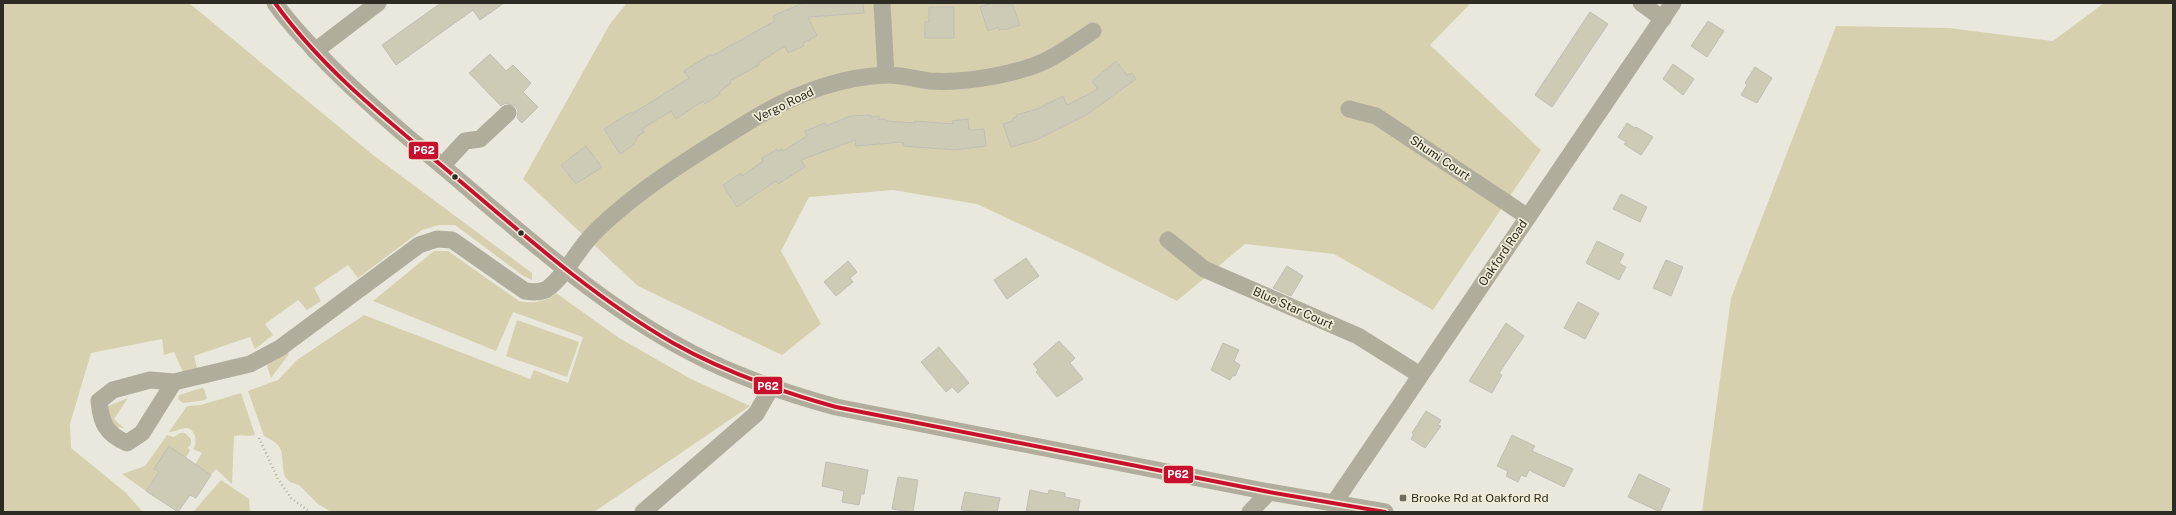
<svg xmlns="http://www.w3.org/2000/svg" width="2176" height="515" viewBox="0 0 2176 515" font-family="'Public Sans',sans-serif">
<style>
.green{fill:#d6d0ae}
.building{fill:#cdcab5;stroke:#c0bfb6}
.lines{fill:none;stroke-linecap:round;stroke-linejoin:round}
.path{stroke:#b1aea2;stroke-width:2.5;stroke-dasharray:1 3;stroke-linecap:butt}
.minor{stroke:#b1ad9d;stroke-width:17}
.bus-1-casing{stroke:#f0ecd7;stroke-width:7}
.bus-1{stroke:#c8102e;stroke-width:4}
.bus-dot{fill:#2d2b23;stroke:#f0ecd7;stroke-width:1.5}
.poi-dot{fill:#6f6d64;stroke:#f0ecd7;stroke-width:1.5}
.labels{text-anchor:middle;stroke-width:3.5;stroke-linejoin:round;paint-order:stroke}
.street-label{font-size:12px;fill:#2d2b23;stroke:#f0ecd7}
.poi-label{font-size:12px;fill:#2d2b23;stroke:#f0ecd7;text-anchor:start}
.line-badge{stroke:#f0ecd7;stroke-width:1.5}
.badge-label{font-size:11px;text-anchor:middle;font-weight:bold;fill:#fff}
</style>
<rect width="100%" height="100%" fill="#eae8dd"/>
<g class="green">
<polygon points="3,3 189,3 373,155 532,273 532,280 522,275 455,225 439,225 422,230 358,278 348,265 314,288 321,301 307,310 298,300 265,324 273,335 255,349 250,337 194,356 197,368 183,372 174,352 164,355 162,339 91,353 70,424 71,448 125,492 143,512 3,512"/>
<polygon points="627,3 1471,3 1430,45 1541,150 1433,310 1334,254 1245,244 1177,301 1086,255 977,204 893,190 809,197 781,251 821,324 782,355 638,286 523,179 610,24"/>
<polygon points="2104,3 2173,3 2173,512 1702,512 1731,298 1836,26 1949,28 2053,41"/>
<path d="M 434,251 L 448,251 L 519,301 C 530,304 548,302 556,293 L 619,338 L 691,379 L 750,406 L 594,512 L 331,512 L 318,504 L 299,485 L 290,482 L 285,477 C 279,454 289,448 264,436 L 248,391 L 278,380 L 297,360 L 364,315 L 530,379 L 534,370 L 568,383 L 583,337 L 513,312 L 496,351 L 373,301 Z"/>
<polygon points="517,320 579,342 567,377 506,356"/>
<polygon points="286,351 289,354 271,378 267,366 270,361"/>
<polygon points="202,388 204,389 207,398 205,400 183,403 178,399 179,395"/>
<path d="M 241,393 L 255,435 C 247,437 241,434 234,436 L 232,484 L 216,469 L 211,475 L 195,465 L 202,453 L 193,449 C 196,445 196,441 195,436 C 189,420 177,433 169,432 L 187,406 L 201,405 Z"/>
<polygon points="128,398 114,419 124,428 115,427 110,423 108,406"/>
<polygon points="180,433 185,433 191,439 191,444 188,448 190,450 186,458 154,469 159,472 146,491 122,474 145,466 167,435 174,437"/>
<polygon points="221,480 249,499 250,512 193,512"/>
</g>
<g class="building">
<polygon points="441,3 504,3 480,20 473,10 396,65 382,45"/>
<polygon points="803,3 863,3 864,13 808,17 817,36 803,43 804,46 788,53 785,46 758,63 759,65 730,81 731,83 719,92 720,94 705,104 703,101 676,119 671,111 642,129 644,132 636,138 637,140 634,143 635,144 620,154 604,129 631,112 632,114 689,78 684,71 711,54 712,56 775,21 773,16"/>
<polygon points="992,3 1012,3 1020,25 1004,30 1003,29 999,30 998,27 988,31 980,7"/>
<polygon points="929,7 954,7 954,38 925,38 925,22 929,22"/>
<polygon points="1590,12 1608,24 1552,107 1535,95"/>
<polygon points="1708,21 1724,31 1707,57 1691,46"/>
<polygon points="490,54 506,71 513,65 531,83 523,92 538,107 522,123 517,118 518,111 515,106 506,103 501,106 469,73"/>
<polygon points="1116,61 1127,75 1132,73 1136,79 1088,114 1036,140 1011,147 1003,124 1013,121 1013,118 1017,117 1016,115 1037,109 1063,96 1067,105 1098,89 1092,81"/>
<polygon points="1673,64 1694,79 1683,95 1663,79"/>
<polygon points="1755,67 1772,78 1757,103 1741,95 1747,85 1745,83"/>
<polygon points="871,115 871,117 879,116 879,119 885,119 886,121 915,123 915,121 953,124 952,121 968,119 969,130 984,129 986,146 955,150 903,146 903,142 856,146 855,140 801,160 805,167 778,184 776,181 737,207 723,185 741,173 742,176 763,161 761,159 777,149 778,151 782,149 783,151 807,136 805,131 825,123 826,126 850,116"/>
<polygon points="1627,123 1635,128 1636,127 1653,137 1641,155 1624,144 1626,142 1618,137"/>
<polygon points="586,146 602,167 576,184 561,165"/>
<polygon points="1621,194 1647,207 1640,222 1613,209"/>
<polygon points="1597,241 1624,254 1619,263 1626,267 1619,280 1586,263"/>
<polygon points="1026,258 1039,276 1007,299 994,280"/>
<polygon points="1666,260 1683,267 1671,296 1653,288"/>
<polygon points="848,261 857,272 850,278 853,282 836,296 824,282"/>
<polygon points="1287,266 1303,276 1291,296 1273,288"/>
<polygon points="1578,302 1599,313 1585,339 1564,328"/>
<polygon points="1506,323 1524,336 1499,373 1502,375 1492,393 1469,381"/>
<polygon points="1059,341 1075,358 1070,363 1083,379 1057,397 1036,372 1038,370 1033,364"/>
<polygon points="1223,343 1239,350 1234,361 1240,365 1235,376 1233,375 1230,380 1211,370"/>
<polygon points="939,347 969,383 958,393 952,387 946,392 921,362"/>
<polygon points="1426,411 1441,420 1438,425 1441,426 1425,448 1411,439 1414,434 1412,433"/>
<polygon points="1512,435 1535,446 1532,451 1573,469 1564,487 1529,470 1526,477 1521,475 1518,482 1506,476 1508,471 1497,466"/>
<polygon points="169,446 211,475 196,498 190,495 178,512 146,491 159,472 154,469"/>
<polygon points="826,462 868,470 864,494 861,494 859,505 842,502 844,491 822,486"/>
<polygon points="1639,474 1670,489 1660,512 1628,497"/>
<polygon points="898,477 918,480 913,512 892,509"/>
<polygon points="1030,490 1048,494 1049,490 1065,493 1065,497 1080,500 1078,512 1026,512"/>
<polygon points="965,492 1000,498 997,512 961,510"/>
</g>
<g class="lines">
<polyline class="path" points="259,438 278,479 291,498 310,512"/>
<g class="minor">
<path d="M 275,3 C 290,25 309,44 328,64 C 364,100 402,133 441,165 C 525,236 609,314 710,362 C 750,381 792,395 836,407 L 1269,492 L 1385,512"/>
<polyline points="882,3 886,75"/>
<polyline points="1641,3 1663,19"/>
<polyline points="315,51 378,3"/>
<polyline points="1349,109 1376,116 1528,217"/>
<polyline points="442,166 465,141 480,139 508,113"/>
<polyline points="1168,240 1204,269 1358,336 1420,375"/>
<path d="M 174,382 L 142,433 L 127,443 C 106,434 101,423 99,401 L 113,390 L 150,380 L 174,382 L 250,364 L 280,348 L 419,245 L 437,239 L 452,240 L 525,291 C 532,292 540,293 547,289 C 566,275 577,250 593,234 C 637,189 704,149 758,116 C 796,94 840,77 885,75 C 899,74 915,79 930,81 C 959,83 999,77 1027,68 C 1051,61 1072,45 1093,31"/>
<polyline points="1334,503 1673,3"/>
<polyline points="643,512 756,414 771,388"/>
<polyline points="1250,512 1269,492"/>
</g>
<defs>
<path id="bus-1" d="M 275,3 C 320,66 382,116 441,165 C 515,227 588,294 673,343 C 724,372 779,391 836,407 L 1269,492 L 1385,512"/>
</defs>
<use href="#bus-1" class="bus-1-casing"/>
<use href="#bus-1" class="bus-1"/>
</g>
<g class="bus-dot">
<circle cx="455" cy="177" r="3.5"/>
<circle cx="521" cy="233" r="3.5"/>
</g>
<rect class="poi-dot" x="1399" y="494" width="8" height="8" rx="2"/>
<g class="labels">
<g class="street-label">
<text transform="translate(784 105) rotate(-26)" y="4">Vergo Road</text>
<text transform="translate(1440 158) rotate(34)" y="4">Shumi Court</text>
<text transform="translate(1503 253) rotate(-56)" y="4">Oakford Road</text>
<text transform="translate(1293 308) rotate(24)" y="4">Blue Star Court</text>
</g>
<g class="poi-label">
<text x="1411" y="502">Brooke Rd at Oakford Rd</text>
</g>
</g>
<g class="line-badge">
<rect x="408" y="141" width="31" height="19" rx="4" fill="#c8102e"/>
<rect x="753" y="376" width="30" height="19" rx="4" fill="#c8102e"/>
<rect x="1163" y="465" width="31" height="19" rx="4" fill="#c8102e"/>
</g>
<g class="badge-label">
<text x="424" y="154">P62</text>
<text x="768" y="390">P62</text>
<text x="1178" y="478">P62</text>
</g>
<rect width="2176" height="515" fill="none" stroke="#2d2b23" stroke-width="8"/>
</svg>
